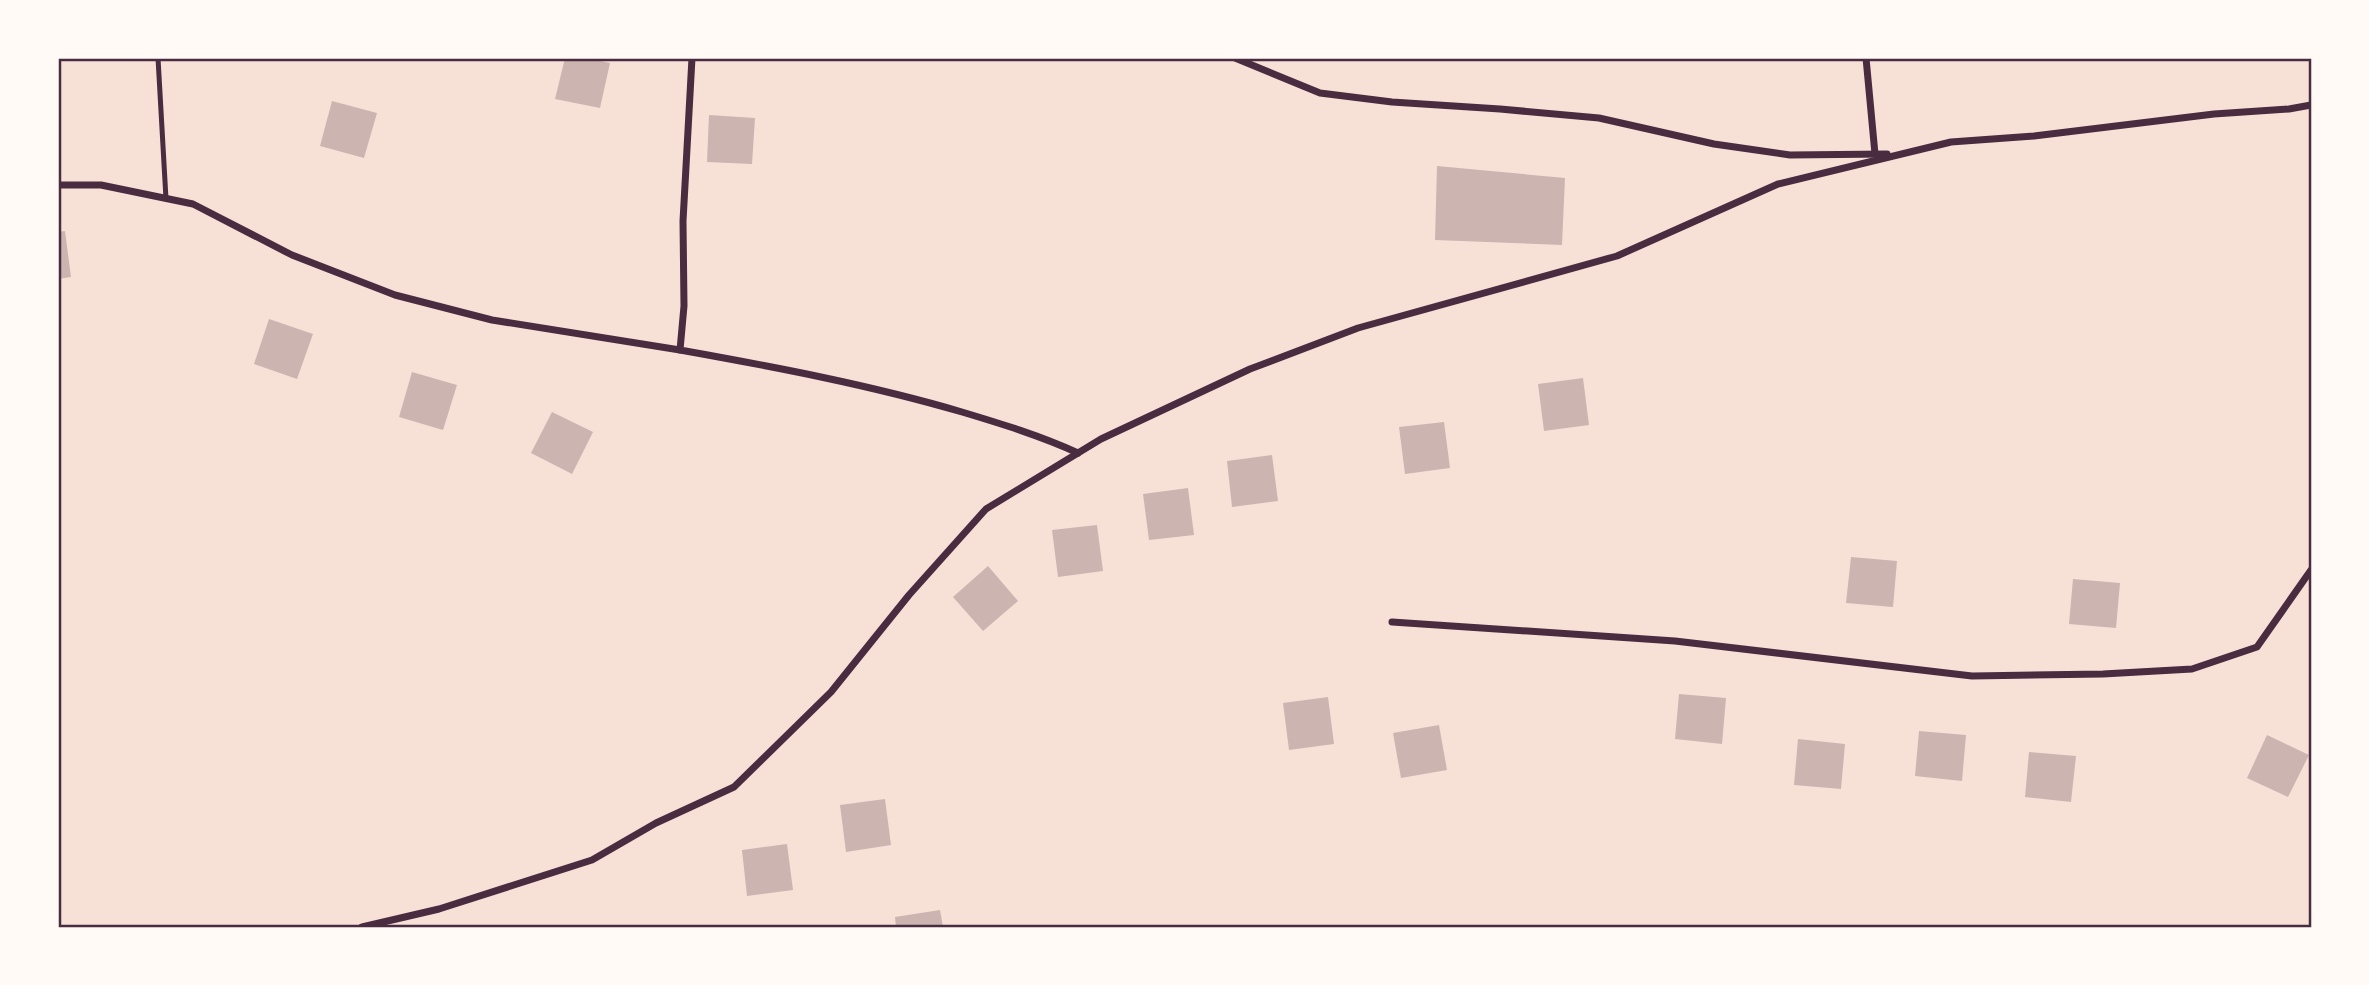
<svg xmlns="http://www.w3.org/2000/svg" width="2369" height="985" viewBox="0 0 2369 985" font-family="'Nunito Sans',sans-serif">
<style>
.building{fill:#ccb4b1}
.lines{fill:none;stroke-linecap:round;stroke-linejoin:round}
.service{stroke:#4a2c40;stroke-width:5}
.minor{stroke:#4a2c40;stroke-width:7}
.neatline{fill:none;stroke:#4a2c40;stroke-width:2.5}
</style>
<rect width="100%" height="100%" fill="#f7e1d7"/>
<g class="building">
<polygon points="565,58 586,58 610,63 600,108 555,99"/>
<polygon points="332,101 377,113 364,158 320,146"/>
<polygon points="709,115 755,118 752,164 707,162"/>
<polygon points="1437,166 1565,178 1562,245 1435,240"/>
<polygon points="65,231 71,277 58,279 58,232"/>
<polygon points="269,319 313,334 297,379 254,364"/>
<polygon points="412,372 457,385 443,430 399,417"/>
<polygon points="1583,378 1589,425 1544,431 1538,384"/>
<polygon points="552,412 593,432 572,474 531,453"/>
<polygon points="1444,422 1450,468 1405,474 1399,427"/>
<polygon points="1272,455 1278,501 1232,507 1227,461"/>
<polygon points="1188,488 1194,535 1149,540 1143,494"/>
<polygon points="1097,525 1103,571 1058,577 1052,530"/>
<polygon points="1851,557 1897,561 1893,607 1846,603"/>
<polygon points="988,566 1018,601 983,631 953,597"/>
<polygon points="2073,579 2120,583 2116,628 2069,624"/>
<polygon points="1679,694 1726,698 1722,744 1675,739"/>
<polygon points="1328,697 1334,744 1289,750 1283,703"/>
<polygon points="1439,725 1447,770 1401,778 1393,733"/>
<polygon points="1919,731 1966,735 1962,781 1915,776"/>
<polygon points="2267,735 2309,755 2288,797 2247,778"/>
<polygon points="1798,739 1845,744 1841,789 1794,785"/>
<polygon points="2029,752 2076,756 2071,802 2025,797"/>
<polygon points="885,799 891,845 846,852 840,805"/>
<polygon points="787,844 793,890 747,896 742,850"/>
<polygon points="940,910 943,927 896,927 895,917"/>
</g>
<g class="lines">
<polyline class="service" points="158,58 166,199"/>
<g class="minor">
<path d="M 692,58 L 683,221 L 684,306 L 680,350 C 775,367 870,385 962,412 C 1002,424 1041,436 1078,453"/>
<polyline points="1235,58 1320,93 1392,102 1500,109 1599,118 1714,144 1790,155 1887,154"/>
<polyline points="1866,58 1875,154"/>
<polyline points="58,185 101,185 193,204 292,255 395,295 492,320 680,350"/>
<polyline points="1392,622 1675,641 1972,676 2103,674 2192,669 2257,647 2311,570"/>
<polyline points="362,927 439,909 592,860 656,823 734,787 831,692 909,595 986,509 1101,439 1250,369 1358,328 1617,256 1778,184 1951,142 2034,136 2214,114 2289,109 2311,105"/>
</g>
</g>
<rect width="2369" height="985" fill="none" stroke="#fffaf5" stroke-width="119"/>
<rect x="60" y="60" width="2250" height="866" class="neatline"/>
</svg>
